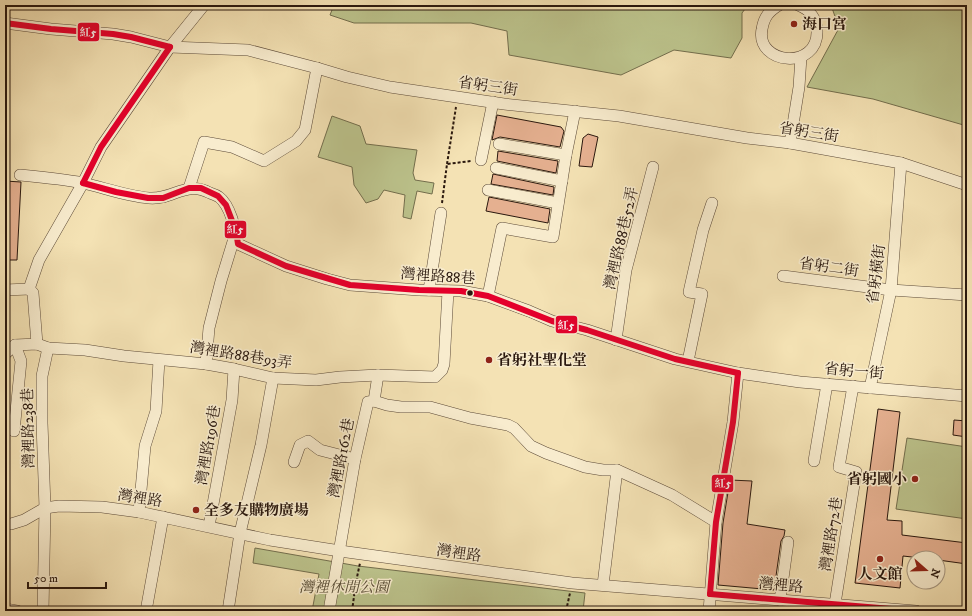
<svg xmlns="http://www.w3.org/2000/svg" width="972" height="616" viewBox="0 0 972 616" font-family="'IM FELL DW Pica','Noto Serif TC',serif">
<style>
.green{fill:#bcc38c;stroke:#736e4d}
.building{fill:#e5b090;stroke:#2a180e}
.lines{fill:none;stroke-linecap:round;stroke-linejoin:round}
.minor-casing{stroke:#5c4a38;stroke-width:12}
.path{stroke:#2a180e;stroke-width:2;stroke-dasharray:3 2;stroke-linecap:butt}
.minor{stroke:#f8ecce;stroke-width:11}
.bus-1-casing{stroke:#f8ecce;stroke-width:9}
.bus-1{stroke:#e4002b;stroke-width:6}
.poi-dot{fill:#8f2418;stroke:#f8ecce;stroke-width:1.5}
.bus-dot{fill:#2a180e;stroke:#f8ecce;stroke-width:1.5}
.labels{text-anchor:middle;stroke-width:3;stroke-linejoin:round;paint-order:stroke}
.poi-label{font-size:15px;font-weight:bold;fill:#2a180e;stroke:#f8ecce;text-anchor:start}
.street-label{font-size:15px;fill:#2a180e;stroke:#f8ecce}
.park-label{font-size:15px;font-style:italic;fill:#564b34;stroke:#f8ecce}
.line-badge{stroke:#f8ecce;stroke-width:1.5}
.badge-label{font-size:11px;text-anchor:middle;font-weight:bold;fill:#fff}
</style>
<rect width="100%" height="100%" fill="#f4e2b4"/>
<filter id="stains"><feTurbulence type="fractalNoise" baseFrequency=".005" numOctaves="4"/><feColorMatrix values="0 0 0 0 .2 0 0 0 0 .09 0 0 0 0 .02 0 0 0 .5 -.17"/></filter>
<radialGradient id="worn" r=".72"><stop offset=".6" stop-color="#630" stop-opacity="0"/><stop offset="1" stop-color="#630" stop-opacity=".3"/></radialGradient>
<g class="green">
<polygon points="334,5 748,5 742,13 742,38 731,58 674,50 621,75 509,55 507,31 471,23 354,23 330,15"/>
<polygon points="831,5 967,5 967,126 873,99 807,87 839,28"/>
<polygon points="332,116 360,126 366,144 417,150 413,173 415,180 434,183 432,194 417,191 411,219 403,217 405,195 384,190 378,199 366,203 354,185 352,167 318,157"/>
<polygon points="907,438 967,447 967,519 896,509"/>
<polygon points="255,548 358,566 585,593 583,611 312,611 319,574 253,563"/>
</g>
<g class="building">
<polygon points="497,115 561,127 564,131 560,147 500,137 492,140"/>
<polygon points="588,134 598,137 592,167 579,166 583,138"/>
<polygon points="498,151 558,161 556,173 497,161"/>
<polygon points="493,174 554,187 553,195 491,184"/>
<polygon points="5,181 21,182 17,260 5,260"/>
<polygon points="489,197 550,209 548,223 486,211"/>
<polygon points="878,409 900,412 887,520 902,521 902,535 967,543 967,564 938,560 938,558 921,558 903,556 900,588 855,583"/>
<polygon points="954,420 967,421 967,437 953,435"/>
<polygon points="730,480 752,481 747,524 785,530 784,536 781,541 774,590 718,585 723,523"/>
</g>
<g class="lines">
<defs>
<g id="minor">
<path d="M 779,5 C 769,11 764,17 762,29 C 755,65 819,71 817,30 C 816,17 810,10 798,5"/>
<polyline points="5,23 51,29 113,34 131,37 170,47 248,50 317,68 347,77 390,87 504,104 619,116 747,138 790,143 901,163 967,185"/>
<polyline points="790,143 799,87 801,57"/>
<polyline points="499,144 566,155"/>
<polyline points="481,160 493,102"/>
<polyline points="496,168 562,181"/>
<path d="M 20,175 C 41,177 63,179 83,183 C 105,188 127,196 149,198 C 175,200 184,180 210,193 C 213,194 216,195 219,197 C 230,205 236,230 238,244 L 286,266 L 327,279 L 350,285 L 419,290 L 461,291 L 488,296 L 529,311 L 552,321 L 587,330 L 675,359 L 738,373 L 800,382 L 967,396"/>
<polyline points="189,188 204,142 232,147 264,161 296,141 305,130 317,68"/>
<polyline points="488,190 558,203"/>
<polyline points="783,276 891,290 967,295"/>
<polyline points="29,289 33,293 37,344"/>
<polyline points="5,290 29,289 39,260 83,183 101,147 170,47 204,5"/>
<polyline points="429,290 441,213"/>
<polyline points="488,296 502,228 553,237 566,155 575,111"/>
<polyline points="616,340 626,270 653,167"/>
<polyline points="5,354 15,345 37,344 48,348 85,350 124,356 206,364 234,369 273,378 316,380 340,377 378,375 435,377 442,370 444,364 448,291"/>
<polyline points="688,361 702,294 689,292 703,230 712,203"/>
<polyline points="206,364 209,328 221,281 236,232"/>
<polyline points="870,388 891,290 901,163"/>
<polyline points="374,401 387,405 401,407 430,407 470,418 508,425 514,428 531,446 546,453 585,467 603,470 617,470 672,495 716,522"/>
<polyline points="14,431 21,361 15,345"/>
<polyline points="814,461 827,384"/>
<polyline points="294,462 300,445 308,441 320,450 355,459"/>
<polyline points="139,512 145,446 156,411 159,360"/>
<polyline points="5,524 11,524 24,520 45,508 59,506 102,507 139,512 270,540 340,551 572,583 916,611"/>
<polyline points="209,526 232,400 234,369"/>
<polyline points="603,585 617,470"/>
<polyline points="780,600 788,542"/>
<polyline points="5,609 17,611"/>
<polyline points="834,610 856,472 839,467 853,386"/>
<polyline points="43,611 45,508 42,423 42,376 48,348"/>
<polyline points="146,611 163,517"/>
<polyline points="228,611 240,533 261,445 273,378"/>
<polyline points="329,611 355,459 368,402 374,401 378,375"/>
<polyline points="709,611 716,522 733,422 738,373"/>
</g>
</defs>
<use href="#minor" class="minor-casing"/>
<g class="path">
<polyline points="447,164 456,107"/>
<polyline points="442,203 447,164 471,161"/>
<polyline points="352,611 356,582 360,563"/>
<polyline points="566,611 570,593"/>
</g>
<use href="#minor" class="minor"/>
<defs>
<g id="bus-1">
<polyline points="5,23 51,29 113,34 131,37 170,47"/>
<polyline points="83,183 116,192 148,198 163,198 189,188 201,188 218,196 226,205 236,231 238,244 286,266 350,285 419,290 461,291 488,296 552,321 587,330 675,359 738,373"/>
<polyline points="83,183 101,147 170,47"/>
<polyline points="710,594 716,522 733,422 738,373"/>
<polyline points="710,594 916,611"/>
</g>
</defs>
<use href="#bus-1" class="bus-1-casing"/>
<use href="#bus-1" class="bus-1"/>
</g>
<g class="poi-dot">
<circle cx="794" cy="24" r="4"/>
<circle cx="489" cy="360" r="4"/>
<circle cx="915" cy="479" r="4"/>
<circle cx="196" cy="510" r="4"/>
<circle cx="880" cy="559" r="4"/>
</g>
<circle class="bus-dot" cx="470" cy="293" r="3.5"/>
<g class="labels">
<g class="poi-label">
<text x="802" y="29">海口宮</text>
<text x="497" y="365">省躬社聖化堂</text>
<text x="907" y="484" text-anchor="end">省躬國小</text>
<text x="204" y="515">全多友購物廣場</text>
<text x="880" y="579" text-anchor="middle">人文館</text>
</g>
<g class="street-label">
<text transform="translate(488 86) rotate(8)" y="5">省躬三街</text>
<text transform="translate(809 132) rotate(9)" y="5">省躬三街</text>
<text transform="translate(621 238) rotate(-77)" y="5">灣裡路88巷52弄</text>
<text transform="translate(829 267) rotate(8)" y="5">省躬二街</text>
<text transform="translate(876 274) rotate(-83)" y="5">省躬橫街</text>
<text transform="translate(438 276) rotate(4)" y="5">灣裡路88巷</text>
<text transform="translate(241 355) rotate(9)" y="5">灣裡路88巷93弄</text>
<text transform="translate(854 371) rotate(5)" y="5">省躬一街</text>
<text transform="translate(28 428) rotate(-91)" y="5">灣裡路238巷</text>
<text transform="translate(208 445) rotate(-80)" y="5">灣裡路196巷</text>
<text transform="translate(341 458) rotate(-79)" y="5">灣裡路162巷</text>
<text transform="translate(140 498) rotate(9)" y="5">灣裡路</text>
<text transform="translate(831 534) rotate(-81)" y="5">灣裡路72巷</text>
<text transform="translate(459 553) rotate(8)" y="5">灣裡路</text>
<text transform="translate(781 585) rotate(5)" y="5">灣裡路</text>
</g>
<g class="park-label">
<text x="344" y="592">灣裡休閒公園</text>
</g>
</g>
<g class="line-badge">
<rect x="77" y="22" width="23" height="20" rx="4" fill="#e4002b"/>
<rect x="224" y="220" width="23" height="19" rx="4" fill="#e4002b"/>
<rect x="555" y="315" width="23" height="19" rx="4" fill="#e4002b"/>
<rect x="711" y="474" width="23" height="19" rx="4" fill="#e4002b"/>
</g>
<g class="badge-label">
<text x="88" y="36">紅5</text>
<text x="235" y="233">紅5</text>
<text x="566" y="329">紅5</text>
<text x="723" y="487">紅5</text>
</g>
<rect width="972" height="616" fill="none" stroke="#f4e2b4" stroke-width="20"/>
<rect x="6" y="6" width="960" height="604" fill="none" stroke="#2a180e" stroke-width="2"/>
<rect x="10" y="10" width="952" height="596" fill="none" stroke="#2a180e"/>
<g transform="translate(926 570) rotate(110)"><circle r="19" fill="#f8ecce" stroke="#a69781"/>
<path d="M0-3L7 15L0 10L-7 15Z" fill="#8f2418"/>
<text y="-6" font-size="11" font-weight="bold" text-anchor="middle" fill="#2a180e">N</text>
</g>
<path d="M28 582v6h78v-6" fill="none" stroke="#2a180e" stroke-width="2"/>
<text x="34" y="582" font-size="12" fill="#2a180e" stroke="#f8ecce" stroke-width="3" paint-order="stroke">50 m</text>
<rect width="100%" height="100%" filter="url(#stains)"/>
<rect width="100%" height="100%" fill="url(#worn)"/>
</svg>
